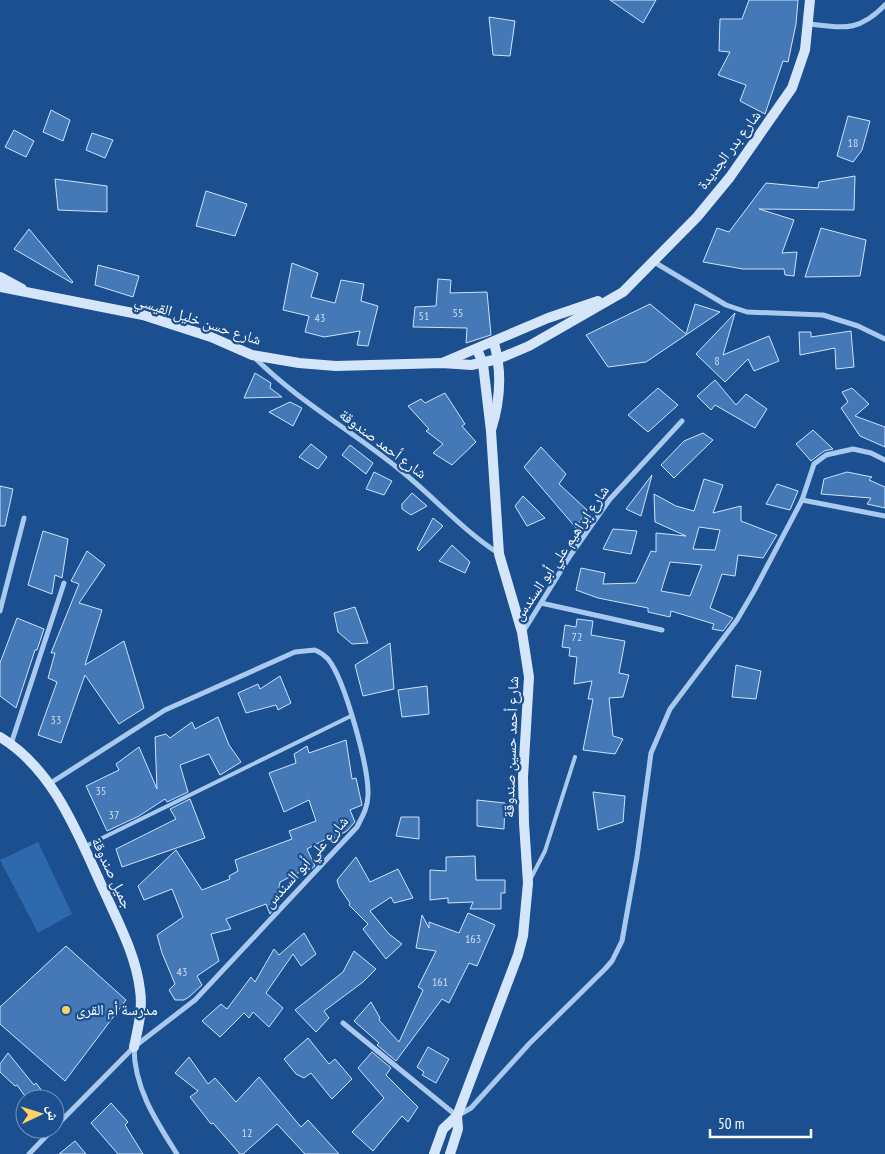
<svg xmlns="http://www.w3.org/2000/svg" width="885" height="1154" viewBox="0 0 885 1154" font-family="'PT Sans Narrow','Noto Naskh Arabic',sans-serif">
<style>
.green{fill:#2e69ad}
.building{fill:#4478b7;stroke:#cfe3fa;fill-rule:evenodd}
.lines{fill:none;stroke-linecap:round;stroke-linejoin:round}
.lane{stroke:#a9c9ee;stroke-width:4}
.street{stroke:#a9c9ee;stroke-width:5}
.secondary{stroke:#d6e6fa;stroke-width:10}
.poi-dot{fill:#ffd166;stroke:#1b4f8f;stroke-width:2}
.labels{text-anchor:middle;stroke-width:4.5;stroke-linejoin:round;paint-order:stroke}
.number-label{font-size:12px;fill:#d0dded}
.street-label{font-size:15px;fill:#fff;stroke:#1b4f8f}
.poi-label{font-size:15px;fill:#fff;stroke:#1b4f8f;text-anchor:start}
</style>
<rect width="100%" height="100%" fill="#1b4f8f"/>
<polygon class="green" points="38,842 72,914 38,933 0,860"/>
<g class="building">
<polygon points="610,0 656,0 643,23"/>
<polygon points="749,0 798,0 796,24 788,62 783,61 765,114 740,101 746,85 718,75 730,52 719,51 720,19 742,19"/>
<polygon points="489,17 515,21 510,56 493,55"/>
<polygon points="51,110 70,120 63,141 43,132"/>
<polygon points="848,116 870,121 862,150 853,162 837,156"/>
<polygon points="14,130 34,141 26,157 5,147"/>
<polygon points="92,133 113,140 105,158 86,150"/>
<polygon points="855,176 854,210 759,209 794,220 782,253 797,252 794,276 785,275 784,269 743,269 703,262 717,228 729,232 766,183 818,188 819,182"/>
<polygon points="55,179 107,186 107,212 58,210"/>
<polygon points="206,191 247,204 235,236 196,226"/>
<polygon points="821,228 866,240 860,276 805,277"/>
<polygon points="29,229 73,282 72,283 14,249"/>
<polygon points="292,263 318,273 311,297 335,303 341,280 364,284 361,301 378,306 368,346 357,345 360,331 324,337 305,332 309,316 283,310"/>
<polygon points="98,265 139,276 133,297 95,285"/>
<polygon points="438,279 451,280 450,293 487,292 491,335 466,343 467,328 413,327 415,307 436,306"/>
<polygon points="650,304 686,334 695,304 720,312 646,362 608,367 586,335"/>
<polygon points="735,313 723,355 769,336 779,361 754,371 748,359 725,382 696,354"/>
<polygon points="851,331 854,367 836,369 835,348 800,355 799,332 811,332 811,337"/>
<polygon points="255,373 271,383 270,388 282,397 244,398"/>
<polygon points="715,380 736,405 746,394 767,409 755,428 715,405 711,410 697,396"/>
<polygon points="658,388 678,405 648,432 628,415"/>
<polygon points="852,388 869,404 855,416 885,427 885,447 860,436 841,408 848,402 842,392"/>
<polygon points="445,393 465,424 462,426 476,442 452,465 433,453 443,444 426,431 429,429 408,406 421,399 425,403"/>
<polygon points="290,402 302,408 293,426 269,412"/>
<polygon points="813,430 833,449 824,451 811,461 796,444"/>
<polygon points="703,433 713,440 674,478 661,465 684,441"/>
<polygon points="311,444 327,457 318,469 299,457"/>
<polygon points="350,445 373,463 366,474 342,455"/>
<polygon points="541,447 566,474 559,484 587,510 576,528 524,467"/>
<polygon points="374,472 392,481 384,495 366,489"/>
<polygon points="847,472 872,477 869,480 885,487 885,508 867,504 871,498 821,494 824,479"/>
<polygon points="652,475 641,516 626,509"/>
<path d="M 704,479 L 723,485 L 713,513 L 741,506 L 741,521 L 777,535 L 763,558 L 738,555 L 735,576 L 722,574 L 710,608 L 733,618 L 723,631 L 712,629 L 714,624 L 671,611 L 670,617 L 648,612 L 648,608 L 598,598 L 576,590 L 581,568 L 605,573 L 603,584 L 636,583 L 651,551 L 656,552 L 656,533 L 686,536 L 655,522 L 654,494 L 676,506 L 694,511 ZM 699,527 L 720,530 L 715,550 L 693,549 ZM 670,562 L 702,565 L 690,596 L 661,591 Z"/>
<polygon points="777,484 798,491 790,510 766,504"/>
<polygon points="0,486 13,489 5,526 0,526"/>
<polygon points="412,493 427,506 411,515 402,509 402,504"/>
<polygon points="523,496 545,518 527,526 515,506"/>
<polygon points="433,518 443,526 419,551 417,549"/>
<polygon points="613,529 637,531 631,554 603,549"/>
<polygon points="43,531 68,539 62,578 55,575 52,594 28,585"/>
<polygon points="452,545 470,562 465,573 439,561"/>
<polygon points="87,551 105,565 79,603 102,610 85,665 124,641 144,708 119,724 85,675 61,743 38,735 57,682 48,678 55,653 51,653 79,584 71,581"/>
<polygon points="355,607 368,643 352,644 338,632 334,613"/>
<polygon points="17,618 44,629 37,650 35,650 16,708 0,696 0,663"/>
<polygon points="577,619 593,621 591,635 625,641 619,673 629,675 623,697 609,698 613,736 623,739 615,754 583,750 593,699 588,699 592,681 574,684 577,657 569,656 570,648 562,647 565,625 576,627"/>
<polygon points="390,643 394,689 363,696 355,665"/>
<polygon points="736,665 761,671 756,699 732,697"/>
<polygon points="280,676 291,703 278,710 276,705 246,713 238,693 258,684 260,689"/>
<polygon points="427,686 429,714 402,717 398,690"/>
<polygon points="218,717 229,745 241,762 220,775 209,754 180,765 188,792 167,802 165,799 139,816 107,831 86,786 119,770 116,764 139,747 157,789 155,737 166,734 170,738 192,722 195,729"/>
<polygon points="346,740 352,779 356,778 362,805 350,810 355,822 353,824 347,831 328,841 328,838 307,849 315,866 305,874 304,870 280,882 276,905 270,914 266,904 226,919 231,929 211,934 219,961 197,976 202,985 189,997 184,1000 175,1000 169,990 175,984 162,953 157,935 183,917 172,889 144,900 138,886 176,850 202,890 230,879 229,876 238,871 235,860 292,839 289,831 316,821 309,800 284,812 269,773 296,763 294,754 307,746 309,753"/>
<polygon points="593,792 625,796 623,822 598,830"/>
<polygon points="190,799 205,838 122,867 116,849 176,819 170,809"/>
<polygon points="477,800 505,803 504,829 477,826"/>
<polygon points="401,817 419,817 419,839 396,836"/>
<polygon points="475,856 476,880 505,880 505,893 501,893 501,909 470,909 473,902 448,903 448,898 430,900 430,870 446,871 446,857"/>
<polygon points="356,857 370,882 398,869 413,898 394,903 391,897 370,911 389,934 402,944 386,959 363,929 368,924 349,905 350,903 339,887 337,880"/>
<polygon points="468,913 495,925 477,966 469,963 449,1003 442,999 396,1061 377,1045 379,1043 354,1021 371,1002 380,1018 379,1020 399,1042 423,990 418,987 436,951 416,948 422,915 429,928 429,922 459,933"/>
<polygon points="304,933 316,954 301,966 293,954 266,993 283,1008 269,1027 253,1012 249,1018 244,1013 220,1037 202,1021 221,1004 227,1009 251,977 255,982 274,949 279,955"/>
<polygon points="66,946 126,1000 65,1081 0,1024 0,1007"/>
<polygon points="354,951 376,969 363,982 324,1011 329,1018 316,1032 295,1010 343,972"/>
<polygon points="308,1038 329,1064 335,1059 352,1079 332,1099 311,1073 304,1078 296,1074 284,1059"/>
<polygon points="428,1047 449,1059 436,1083 422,1075 424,1072 417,1067"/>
<polygon points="372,1052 391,1068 386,1075 418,1107 408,1122 402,1116 373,1151 352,1132 384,1098 358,1068"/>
<polygon points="8,1053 34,1085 36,1083 48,1099 27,1099 17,1085 15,1086 0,1072 0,1064"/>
<polygon points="189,1057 208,1084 215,1078 236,1102 259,1077 301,1127 308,1120 339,1154 305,1154 277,1124 243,1154 240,1154 213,1123 211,1124 190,1097 198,1091 175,1073"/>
<polygon points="111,1103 128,1122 125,1125 143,1154 118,1154 91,1123"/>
<polygon points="75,1141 86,1154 59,1154"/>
</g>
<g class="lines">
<g class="lane">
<polyline points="86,846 351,716"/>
<polyline points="531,878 545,851 575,757"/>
</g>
<g class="street">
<path d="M 809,24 C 844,28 859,32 885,5"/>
<polyline points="654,262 726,305 747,312 823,315 858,326 885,339"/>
<path d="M 254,357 C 298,401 351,430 399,469 C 433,496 461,529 498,553"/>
<polyline points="802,500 885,516"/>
<polyline points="541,603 662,630"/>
<polyline points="0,611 24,518"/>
<polyline points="523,632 570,556 610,499 682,421"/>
<polyline points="11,744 64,583"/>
<path d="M 49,784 L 165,710 L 295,652 L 315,650 C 320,652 324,655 328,659 C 345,680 369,768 368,795 C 368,807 362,817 357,827 L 195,1000 L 134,1047 L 55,1127"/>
<polyline points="343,1023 457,1116 471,1108 529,1044 605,969 612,961 622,941 637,857 651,753 670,709 737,620 754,591 802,500 814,464 826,455 853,449 871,453 885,460"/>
<path d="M 134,1047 C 134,1088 156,1121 177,1154"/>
<polyline points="29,1154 53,1129"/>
</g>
<g class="secondary">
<polyline points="0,277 22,289"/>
<polyline points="0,287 143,315 211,337 252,355 299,363 336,366 442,363 471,365 498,359 529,346 623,292 697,217 730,177 792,88 805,50 810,0"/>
<polyline points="442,363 548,318 598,301"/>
<path d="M 491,430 C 500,402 502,371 494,343"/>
<path d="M 0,737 C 55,770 79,837 105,893 C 119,924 136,956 140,990 C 143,1009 138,1028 134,1047"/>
<polyline points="434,1154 443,1129 457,1116"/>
<polyline points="450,1154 458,1129 457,1116 518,955 523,936 528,883 524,823 523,777 529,677 522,632 499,554 491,431 483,364 477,349"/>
</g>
</g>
<circle class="poi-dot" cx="66" cy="1010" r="5"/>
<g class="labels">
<g class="number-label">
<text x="853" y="147">18</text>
<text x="458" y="317">55</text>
<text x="424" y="320">51</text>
<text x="320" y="322">43</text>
<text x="717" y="365">8</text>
<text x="577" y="641">72</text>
<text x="56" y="724">33</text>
<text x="101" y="795">35</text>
<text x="114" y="819">37</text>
<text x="473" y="943">163</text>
<text x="182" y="976">43</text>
<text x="440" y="986">161</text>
<text x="247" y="1137">12</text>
</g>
<g class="street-label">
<text transform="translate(729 150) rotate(-53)" y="5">شارع بدر الجديدة</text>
<text transform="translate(198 320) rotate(18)" y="5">شارع حسن خليل القيسي</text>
<text transform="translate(383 444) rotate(37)" y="5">شارع أحمد صندوقة</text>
<text transform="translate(561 553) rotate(-56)" y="5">شارع إبراهيم علي أبو السندس</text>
<text transform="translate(511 747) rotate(-88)" y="5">شارع أحمد حسين صندوقة</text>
<text transform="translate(306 862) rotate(-48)" y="5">شارع علي أبو السندس</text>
<text transform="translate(112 873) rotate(65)" y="5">جميل صندوقة</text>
</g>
<g class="poi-label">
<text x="76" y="1015">مدرسة أم القرى</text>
</g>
</g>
<g transform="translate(40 1114) rotate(86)"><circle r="24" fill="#1b4f8f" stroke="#7695bc"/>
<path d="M0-4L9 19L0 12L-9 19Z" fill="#ffd166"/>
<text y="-8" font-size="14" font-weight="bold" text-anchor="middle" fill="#ffffff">ش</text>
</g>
<path d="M710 1129v8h101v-8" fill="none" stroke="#ffffff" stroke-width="2.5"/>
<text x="718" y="1129" font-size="15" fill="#ffffff" stroke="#1b4f8f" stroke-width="4" paint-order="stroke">50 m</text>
</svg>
